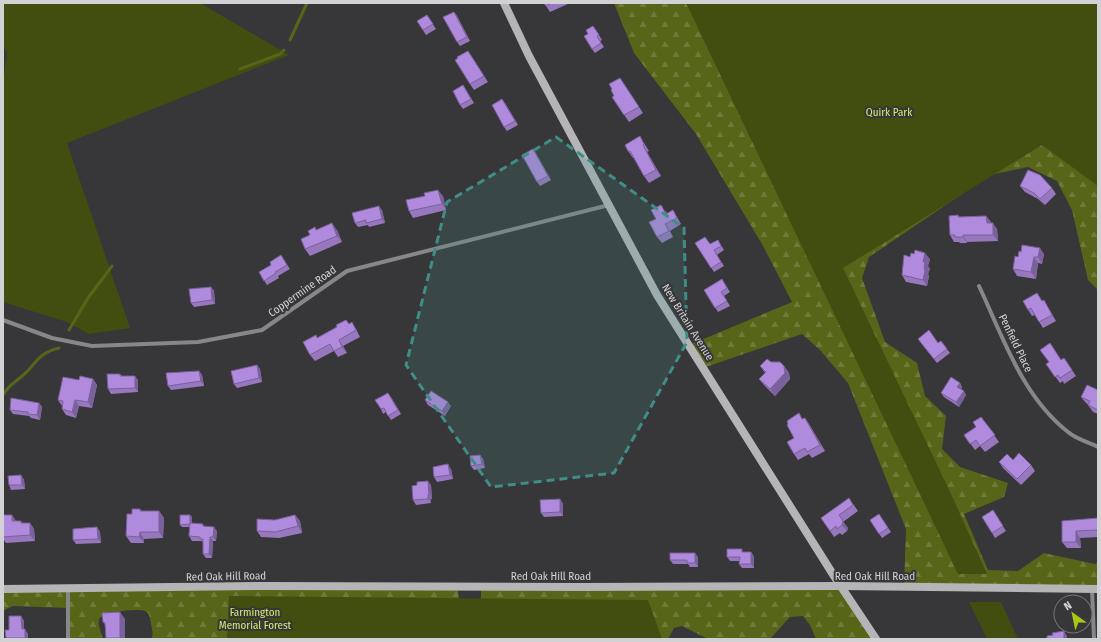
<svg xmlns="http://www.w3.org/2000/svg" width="1101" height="642" viewBox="0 0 1101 642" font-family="'Fira Sans Condensed',sans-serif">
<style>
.forest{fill:url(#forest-firs)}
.park{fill:#424e0f}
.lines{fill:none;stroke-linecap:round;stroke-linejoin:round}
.stream{stroke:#576519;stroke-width:3}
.street{stroke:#878788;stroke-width:4}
.secondary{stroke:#b5b4b6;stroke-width:8}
.wall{fill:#9777be}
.shaded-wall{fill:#7b619b}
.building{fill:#b08add;stroke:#7b619b}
.marked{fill:#408d87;fill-opacity:0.2;stroke:#408d87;stroke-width:3;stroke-dasharray:8 5;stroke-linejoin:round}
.labels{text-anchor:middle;stroke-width:4;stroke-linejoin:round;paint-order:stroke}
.park-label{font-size:11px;fill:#d3ed6e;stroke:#373638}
.street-label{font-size:11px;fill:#d2d1d3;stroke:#373638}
</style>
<defs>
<pattern id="forest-firs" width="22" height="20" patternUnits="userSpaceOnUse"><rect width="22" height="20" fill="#576519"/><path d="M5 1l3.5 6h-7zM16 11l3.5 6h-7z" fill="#6e7a3a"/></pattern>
</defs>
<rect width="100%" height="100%" fill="#373638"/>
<g class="forest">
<polygon points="614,3 1098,3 1098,290 1088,280 1072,210 1057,181 1028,167 990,175 869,257 862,278 885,342 917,363 925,396 946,416 942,449 960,467 1008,483 1004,497 964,514 988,570 1018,571 1044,553 1095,564 1098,562 1098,589 904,587 906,529 848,383 820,350 802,334 703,368 689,345 792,302 762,244 696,134 634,53"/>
<path d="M 841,586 L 876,639 L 816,639 L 810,625 L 803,616 L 790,617 L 770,639 L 708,639 L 682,626 L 674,628 L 668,639 L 151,639 C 154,634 152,630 151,624 C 150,619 150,613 145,611 C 138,608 104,612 100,618 C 96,622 102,634 103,639 L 68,639 L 68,608 L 13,606 L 6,609 L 3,612 L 3,589 L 458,587 L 459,603 L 481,604 L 481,587 Z"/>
</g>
<g class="park">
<polygon points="3,3 200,3 289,55 67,143 130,328 89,334 67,322 3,302 3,85 7,53 3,45"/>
<polygon points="686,3 1098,3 1098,186 1042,145 843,268 952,496 987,574 958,574"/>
<polygon points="229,596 648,600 662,639 227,639"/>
<polygon points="969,602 1001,602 1018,639 987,639"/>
</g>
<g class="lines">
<g class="stream">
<polyline points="290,40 307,3"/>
<polyline points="240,69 280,54 284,50"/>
<polyline points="69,330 88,298 112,266"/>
<path d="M 3,395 C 9,385 13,384 21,377 C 36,365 37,353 59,348"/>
</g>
<g class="street">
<path d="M 979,286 C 1003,337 1022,396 1068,432 C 1076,439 1088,442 1098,447"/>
<polyline points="3,320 52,338 92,346 198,342 262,330 347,271 609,205"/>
<polyline points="68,589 68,639"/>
<polyline points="1092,589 1094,639"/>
</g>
<g class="secondary">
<polyline points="504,3 529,56 657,295 834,576 876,639"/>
<polyline points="3,589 261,586 581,587 841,586 1098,589"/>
</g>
</g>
<g class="wall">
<polygon points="544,3 570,3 550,12"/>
<polygon points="454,12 457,16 470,41 460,46 457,42"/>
<polygon points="427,15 436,29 426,35 417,21"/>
<polygon points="596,30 602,40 600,41 604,47 595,53 592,49"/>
<polygon points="468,51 488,82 474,90 470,84"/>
<polygon points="624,84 643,113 629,122 612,97 614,96"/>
<polygon points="463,85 474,103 463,109 460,105"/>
<polygon points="505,103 518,125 507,131 504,127"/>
<polygon points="644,143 649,151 647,152 661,176 649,183 644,176 634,157 633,158 628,151"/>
<polygon points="533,149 551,180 540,186 537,182"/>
<polygon points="1020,186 1052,188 1056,194 1045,205 1038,199 1025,192"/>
<polygon points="443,196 446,210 413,218 409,211"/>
<polygon points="382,210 385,223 369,227 368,225 358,227 355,223"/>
<polygon points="673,210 681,224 670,231 673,237 662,243 657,237 656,219 666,211 667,214"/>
<polygon points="958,215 960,217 986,216 991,222 991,223 997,229 998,241 967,242 967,243 960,243 959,242 954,242 950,235"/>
<polygon points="317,230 337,230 342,242 310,256 305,249 310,235"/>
<polygon points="718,240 724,250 717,255 724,266 714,272 695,243 710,244"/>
<polygon points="1044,254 1042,264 1038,263 1036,279 1017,276 1013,269 1018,257"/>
<polygon points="930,259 928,266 930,269 928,274 929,276 927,286 906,282 902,275"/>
<polygon points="284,260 290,269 278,276 279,278 267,285 259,272"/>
<polygon points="725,284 730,292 724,296 730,306 718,312 704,290"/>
<polygon points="211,287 214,291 215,304 194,307 191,303"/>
<polygon points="1043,301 1048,307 1056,321 1043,328 1035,315 1032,316 1028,310"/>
<polygon points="346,320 349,324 356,329 360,337 343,346 347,353 338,357 334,351 315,361 310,355 317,338 337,327"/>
<polygon points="941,341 950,353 937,363 921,343 938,343"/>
<polygon points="1064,358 1076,376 1064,384 1063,381 1060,383 1046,364 1061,360"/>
<polygon points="771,362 784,366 789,373 790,379 775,396 764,385 759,379 765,373 760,366"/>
<polygon points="257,365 260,369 262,382 237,388 234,384"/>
<polygon points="199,371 202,375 204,386 171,390 168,386"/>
<polygon points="120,374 122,376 138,380 138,392 111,394 108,389"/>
<polygon points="93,379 97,385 92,408 79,406 76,418 66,415 62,409 62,406 58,400 79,380"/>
<polygon points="960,383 962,387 961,389 966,395 959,407 944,397 941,393"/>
<polygon points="1098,390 1098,414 1093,412 1088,405 1089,405 1086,403 1081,397"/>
<polygon points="391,397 401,414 391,420 386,412 383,414 381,409"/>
<polygon points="425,400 451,406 445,416 428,405"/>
<polygon points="39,403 42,407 40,420 31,418 29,416 13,414 10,410"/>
<polygon points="981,417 999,442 985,452 980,446 975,450 964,435 976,427"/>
<polygon points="803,419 809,424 825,451 812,458 809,454 798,460 794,454 794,438"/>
<polygon points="480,455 483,459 485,468 474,470 471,466"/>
<polygon points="1013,460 1031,465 1035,471 1021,485 1003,468 999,462"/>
<polygon points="451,469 453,479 437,482 434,477"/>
<polygon points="21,475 24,480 25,489 11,490 9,485"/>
<polygon points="431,485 432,499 431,499 431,503 416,505 413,500"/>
<polygon points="849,498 858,511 843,522 848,528 847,531 842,535 840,533 834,537 821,518"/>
<polygon points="560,499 563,504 563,516 544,517 541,513"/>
<polygon points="140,509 142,511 159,511 164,518 163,538 144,539 144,543 131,543 126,536 132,514"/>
<polygon points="993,510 1006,531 995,538 992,533"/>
<polygon points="879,514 891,532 882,538 870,520"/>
<polygon points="3,515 12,515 15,521 21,521 22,523 30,523 34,529 35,541 6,543 3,539"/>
<polygon points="190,515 192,517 192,523 204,526 217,531 216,541 213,541 212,558 206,558 203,554 203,543 202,541 192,541 189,536 189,527 182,527 180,525"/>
<polygon points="295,515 300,521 302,533 279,538 261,537 257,531 275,520"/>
<polygon points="1098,519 1098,537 1080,538 1081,548 1067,548 1062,542 1062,521"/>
<polygon points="97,527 100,532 101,543 76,544 73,540"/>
<polygon points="744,552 751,552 754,557 754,568 742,568 739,564 740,561 730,561 727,557"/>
<polygon points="698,557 698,567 690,567 688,564 673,564 670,560"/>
<polygon points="21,616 24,621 24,629 28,634 28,639 6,639 6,638"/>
<polygon points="125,619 125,639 106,639 105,625 103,622"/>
</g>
<g class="shaded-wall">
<polygon points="454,12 457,16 470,41 467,37"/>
<polygon points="502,99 505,103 518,125 515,121"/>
<polygon points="643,145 647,152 661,176 656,170"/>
<polygon points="533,149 536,153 551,180 548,176"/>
<polygon points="438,190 443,196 446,210 442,204"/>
<polygon points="379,206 382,210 385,223 382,219"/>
<polygon points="986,216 991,222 991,229 987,223"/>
<polygon points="332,223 337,230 342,242 337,236"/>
<polygon points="993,223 997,229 998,241 993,235"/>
<polygon points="665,224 670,231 673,237 669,231"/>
<polygon points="963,235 967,242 967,243 963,237"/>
<polygon points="1040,248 1044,254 1042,264 1038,257"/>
<polygon points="925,253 930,259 928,266 930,269 928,274 929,276 927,286 923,280 924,269 923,262"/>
<polygon points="1034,257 1038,263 1036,279 1031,272"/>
<polygon points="211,287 214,291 215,304 212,300"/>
<polygon points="339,340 343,346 347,353 342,347"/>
<polygon points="257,365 260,369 262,382 259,378"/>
<polygon points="784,366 789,373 790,379 775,396 770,389"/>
<polygon points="199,371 202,375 204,386 201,381"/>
<polygon points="135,376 138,380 138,392 135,388"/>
<polygon points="93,379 97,385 92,408 88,402"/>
<polygon points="960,383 962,387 960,391 957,387"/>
<polygon points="964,391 966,395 959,407 956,402"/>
<polygon points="75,400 79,406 76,418 72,412"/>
<polygon points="448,402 451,406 445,416 442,411"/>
<polygon points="39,403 42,407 40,420 37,415"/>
<polygon points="805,418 809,424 825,451 820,445"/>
<polygon points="480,455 483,459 485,468 482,464"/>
<polygon points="448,464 451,469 453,479 450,475"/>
<polygon points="21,475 24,480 25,489 22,485"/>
<polygon points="428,481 431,485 432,499 429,495"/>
<polygon points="428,495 431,499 431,503 428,499"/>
<polygon points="560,499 563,504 563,516 560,512"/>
<polygon points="159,511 164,518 163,538 159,532"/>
<polygon points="12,515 16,521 12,521"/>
<polygon points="190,515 192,517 192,527 190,524"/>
<polygon points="295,515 300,521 302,533 298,526"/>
<polygon points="843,521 848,528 847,531 842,525"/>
<polygon points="30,523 34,529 35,541 30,535"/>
<polygon points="97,527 100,532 101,543 98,539"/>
<polygon points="214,527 217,531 216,541 213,537"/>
<polygon points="1076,531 1080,538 1081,548 1076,542"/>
<polygon points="140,532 144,539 144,543 139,537"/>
<polygon points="210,537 213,541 212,558 209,554"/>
<polygon points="751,552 754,557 754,568 751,564"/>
<polygon points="695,553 698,557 698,567 695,563"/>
<polygon points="120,612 125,619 125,639 121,639 120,638"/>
<polygon points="21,616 24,621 24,634 22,629"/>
<polygon points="25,629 28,634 28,639 26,639 25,638"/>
<polygon points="1064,631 1067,636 1067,639 1064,639"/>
</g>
<g class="building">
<polygon points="544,3 551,3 546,6"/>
<polygon points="454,12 467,37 457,42 443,17"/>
<polygon points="427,15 433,24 423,30 417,21"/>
<polygon points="593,26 599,35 597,36 601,43 592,49 584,36 588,34 586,30"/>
<polygon points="468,51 484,76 470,84 455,60 458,58 457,57"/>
<polygon points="620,78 639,107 624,115 612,97 614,96 611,90 612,89 609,84"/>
<polygon points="463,85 471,99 460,105 453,91"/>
<polygon points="502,99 515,121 504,127 492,105"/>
<polygon points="640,136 644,144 643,145 656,170 644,176 630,151 628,151 625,145"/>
<polygon points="533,149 548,176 537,182 522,155"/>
<polygon points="1028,170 1040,175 1052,188 1040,199 1034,193 1020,186"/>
<polygon points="438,190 442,204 409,211 406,200 425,196 424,193"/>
<polygon points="661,205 666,214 673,210 677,218 665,224 669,231 657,237 649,222 656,219 651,210"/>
<polygon points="379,206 382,219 366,223 366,220 355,223 352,213"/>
<polygon points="958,215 958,217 986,216 987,223 993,223 993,235 963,235 963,237 955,237 955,235 950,235 949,216"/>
<polygon points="332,223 337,236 305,249 301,239 310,235 308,231 315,227 316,230"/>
<polygon points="705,237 710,244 718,240 721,246 714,250 721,262 711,268 695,243"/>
<polygon points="1022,245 1040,248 1038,257 1034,257 1031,272 1013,269 1015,256 1018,257 1019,251 1021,252"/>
<polygon points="915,250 925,253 923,262 925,262 924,269 925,270 923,280 902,275 904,255 910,257 911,253 914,254"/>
<polygon points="281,255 287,265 275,272 276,273 264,281 259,272 271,265 270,262"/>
<polygon points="722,279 727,288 721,292 727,301 715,308 704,290"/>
<polygon points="211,287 212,300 191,303 189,289"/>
<polygon points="1037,293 1042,301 1044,300 1052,315 1039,322 1031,308 1028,310 1023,301"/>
<polygon points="346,320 349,324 352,322 356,330 339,340 342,347 334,351 330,344 310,355 303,342 316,335 317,338 337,327 336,325"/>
<polygon points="929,330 938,343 941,341 947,349 934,359 918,339"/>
<polygon points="1050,343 1061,360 1064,358 1072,370 1060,378 1058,375 1055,377 1046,364 1049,362 1040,350"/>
<polygon points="767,359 771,362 780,362 784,366 785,373 770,389 759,379 766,372 760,366"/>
<polygon points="257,365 259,378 234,384 231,371"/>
<polygon points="199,371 201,381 168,386 166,373"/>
<polygon points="107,374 120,374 120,376 135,376 135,388 108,389"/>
<polygon points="80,376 93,379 88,402 75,400 72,412 62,409 63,401 58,400 63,377 79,380"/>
<polygon points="951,377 960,383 957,387 964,391 956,402 941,393"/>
<polygon points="1087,385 1098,390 1098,410 1088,405 1090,401 1081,397"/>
<polygon points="431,391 448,402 442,411 425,400"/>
<polygon points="388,393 398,410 388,416 384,408 381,409 375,400"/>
<polygon points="11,398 39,403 37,415 28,414 28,412 10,410"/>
<polygon points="799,413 802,419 805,418 820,445 807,452 805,448 794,454 787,442 794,438 787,425 788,424 787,421"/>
<polygon points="981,417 995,435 980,446 976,440 970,444 964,435 976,427 973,422"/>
<polygon points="1019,453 1031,465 1017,479 999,462 1007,454 1013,460"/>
<polygon points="480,455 482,464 471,466 470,456"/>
<polygon points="448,464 450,475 434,477 433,467"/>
<polygon points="21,475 22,485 9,485 8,476"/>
<polygon points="428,481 429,495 428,495 428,499 413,500 412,486 417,485 417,482"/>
<polygon points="849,498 853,505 839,515 843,521 842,525 837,529 836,526 830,531 821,518"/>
<polygon points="560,499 560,512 541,513 540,500"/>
<polygon points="132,509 140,509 140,511 159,511 159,532 140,532 139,537 126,536 127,514 132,514"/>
<polygon points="993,510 1003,526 992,533 982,517"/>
<polygon points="879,514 888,528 879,534 870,520"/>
<polygon points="3,515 12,515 12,521 21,521 21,523 30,523 30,535 3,537"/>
<polygon points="180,515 190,515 190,524 180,525"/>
<polygon points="295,515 298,526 275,532 257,531 257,519 275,520"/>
<polygon points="1098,518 1098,530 1076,531 1076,542 1062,542 1062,521"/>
<polygon points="190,523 203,524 203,526 214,527 213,537 210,537 209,554 203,554 203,539 200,539 200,537 189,536"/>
<polygon points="97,527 98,539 73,540 73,529"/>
<polygon points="727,549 742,549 742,552 751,552 751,564 739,564 740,557 727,557"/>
<polygon points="670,553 695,553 695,563 687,563 687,560 670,560"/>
<polygon points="120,612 120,638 106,638 105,623 103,622 102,613"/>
<polygon points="9,616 21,616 22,629 25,629 25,638 6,638 5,630 9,630"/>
<polygon points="1064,631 1064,639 1047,639 1047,636 1053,635 1052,633"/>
</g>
<path class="marked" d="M 556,137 L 684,228 L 687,342 L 614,473 L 491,487 L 406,365 L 447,202 Z"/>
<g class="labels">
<g class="park-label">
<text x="889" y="116">Quirk Park</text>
<text x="255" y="616">Farmington<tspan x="255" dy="13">Memorial Forest</tspan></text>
</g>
<g class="street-label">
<text transform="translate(302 291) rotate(-35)" y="4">Coppermine Road</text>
<text transform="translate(688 322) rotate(58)" y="4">New Britain Avenue</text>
<text transform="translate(1016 343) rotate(64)" y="4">Penfield Place</text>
<text transform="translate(226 576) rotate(-1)" y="4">Red Oak Hill Road</text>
<text x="551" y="580">Red Oak Hill Road</text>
<text x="875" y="580">Red Oak Hill Road</text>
</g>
</g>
<rect width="1101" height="642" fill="none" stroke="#d2d1d3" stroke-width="8"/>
<g transform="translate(1073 614) rotate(327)"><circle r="19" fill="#373638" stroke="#757476"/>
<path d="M0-3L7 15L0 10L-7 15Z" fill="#abc615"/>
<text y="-6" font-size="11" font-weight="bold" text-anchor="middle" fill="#d2d1d3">N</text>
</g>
</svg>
